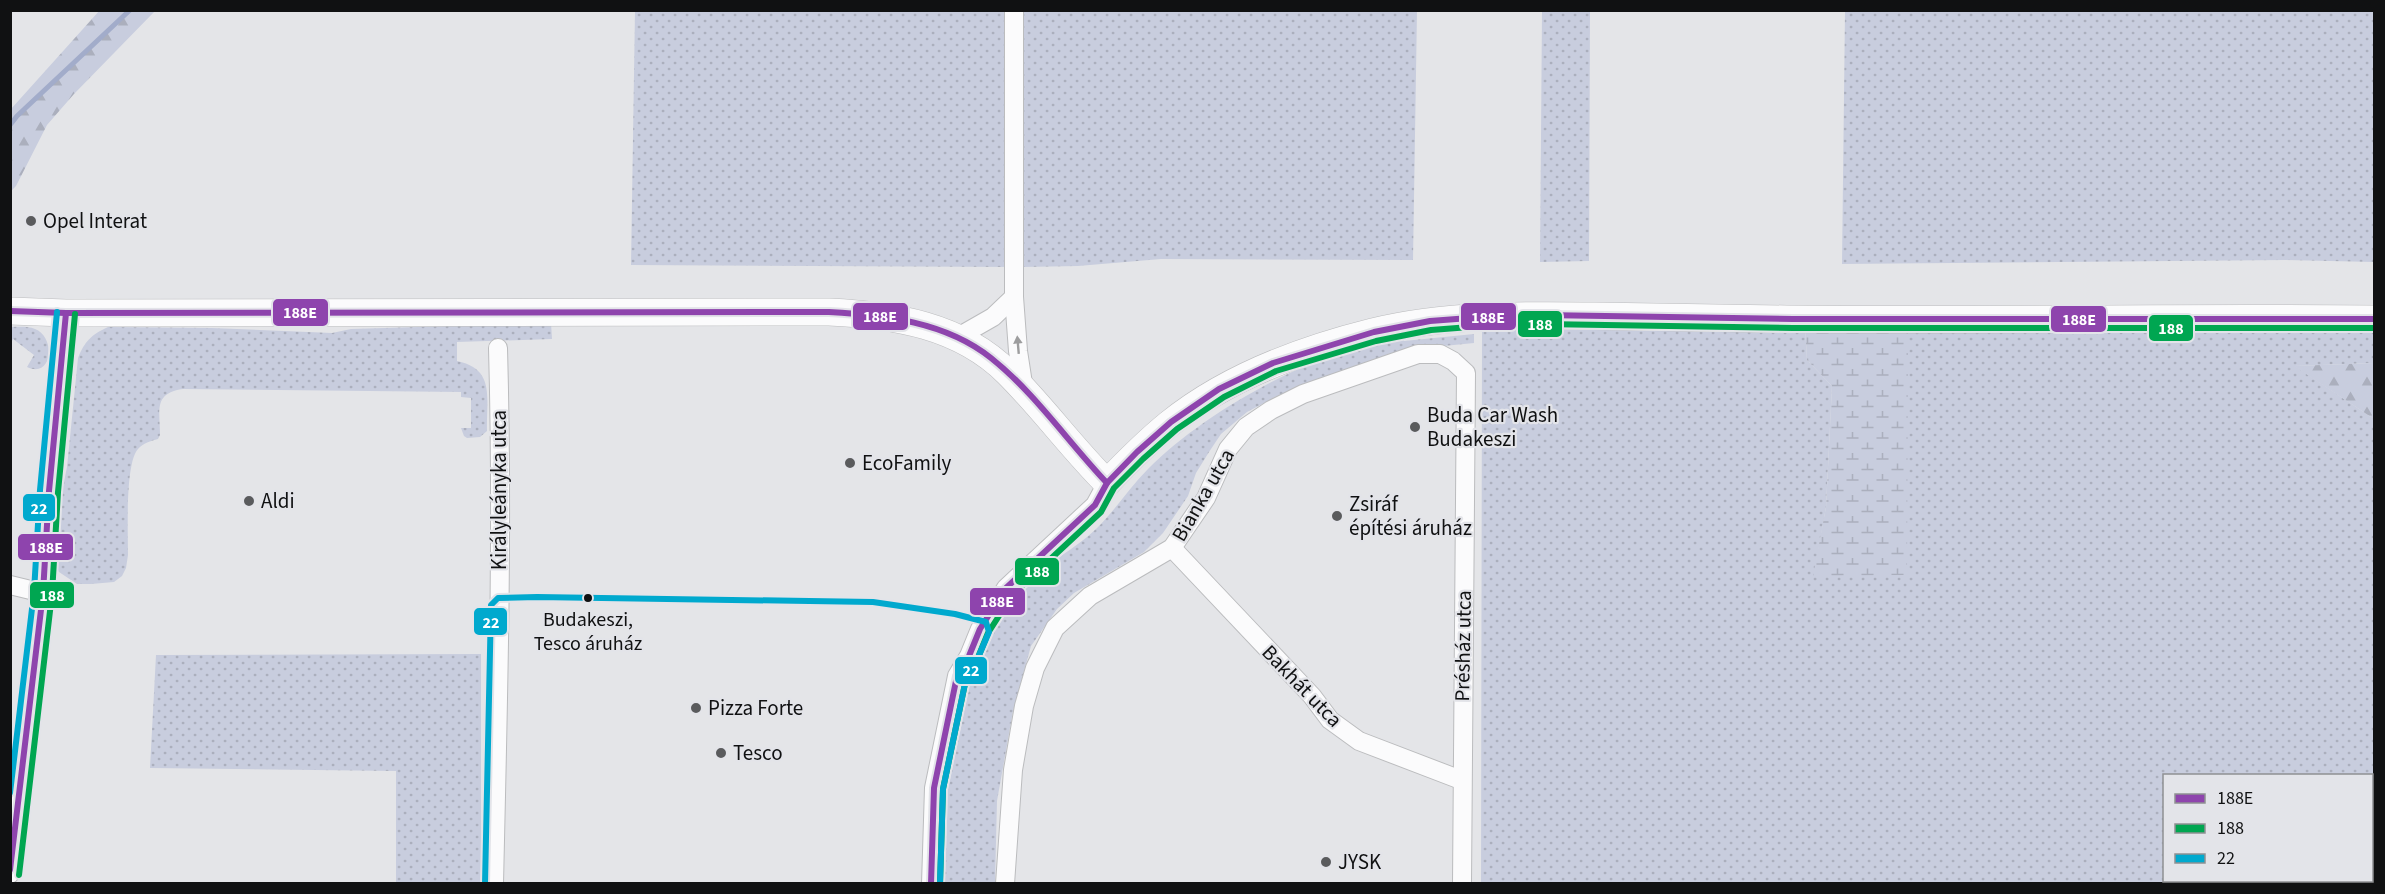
<svg xmlns="http://www.w3.org/2000/svg" width="2385" height="894" viewBox="0 0 2385 894" font-family="'Source Sans 3',sans-serif">
<style>
.grass{fill:url(#grass-dots);fill-rule:evenodd}
.forest{fill:url(#forest-firs)}
.wetland{fill:url(#wetland-marsh)}
.lines{fill:none;stroke-linecap:round;stroke-linejoin:round}
.stream{stroke:#a2acca;stroke-width:5}
.minor-casing{stroke:#bbbcbe;stroke-width:20}
.secondary-casing{stroke:#bbbcbe;stroke-width:28}
.minor{stroke:#fbfbfc;stroke-width:18}
.secondary{stroke:#fbfbfc;stroke-width:27}
.bus-1-casing{stroke:#e3e4e9;stroke-width:10}
.bus-2-casing{stroke:#e3e4e9;stroke-width:10}
.bus-3-casing{stroke:#e3e4e9;stroke-width:10}
.bus-1{stroke:#8e44ad;stroke-width:6}
.bus-2{stroke:#00a651;stroke-width:6}
.bus-3{stroke:#00a9ce;stroke-width:6}
.oneway{fill:#9d9d9e}
.poi-dot{fill:#5a5b5d;stroke:#e3e4e9;stroke-width:2}
.bus-dot{fill:#101112;stroke:#e3e4e9;stroke-width:2}
.labels{text-anchor:middle;stroke-width:4.5;stroke-linejoin:round;paint-order:stroke}
.bus-label{font-size:20px;fill:#101112;stroke:#e3e4e9}
.poi-label{font-size:21px;fill:#101112;stroke:#e3e4e9;text-anchor:start}
.street-label{font-size:21px;fill:#101112;stroke:#e3e4e9}
.line-badge{stroke:#e3e4e9;stroke-width:2}
.badge-label{font-size:16px;text-anchor:middle;font-weight:bold;fill:#fff}
</style>
<defs>
<pattern id="grass-dots" width="8" height="8" patternUnits="userSpaceOnUse" patternTransform="scale(1.5)"><rect width="8" height="8" fill="#c8cdde"/><path d="M2 2h.1M6 6h.1" fill="none" stroke="#abafbd" stroke-width="1.8" stroke-linecap="round"/></pattern>
<pattern id="forest-firs" width="22" height="20" patternUnits="userSpaceOnUse" patternTransform="scale(1.5)"><rect width="22" height="20" fill="#c8cdde"/><path d="M5 1l3.5 6h-7zM16 11l3.5 6h-7z" fill="#abafbd"/></pattern>
<pattern id="wetland-marsh" width="20" height="14" patternUnits="userSpaceOnUse" patternTransform="scale(1.5)"><rect width="20" height="14" fill="#c8cdde"/><path d="M1 5h8M5 5V1M11 12h8M15 12V8" fill="none" stroke="#abafbd"/></pattern>
</defs>
<rect width="100%" height="100%" fill="#e4e5e8"/>
<g class="grass">
<polygon points="635,11 1417,11 1413,260 1161,259 1078,266 1022,267 631,265"/>
<polygon points="1542,11 1590,11 1589,261 1540,262"/>
<polygon points="1845,11 2374,11 2374,262 2286,260 1842,264"/>
<path d="M 551,323 L 552,339 L 457,342 L 457,361 C 496,369 486,399 487,431 L 480,437 L 467,438 L 464,436 L 461,428 L 471,428 L 471,398 L 461,397 L 461,392 L 183,389 C 153,393 160,411 160,435 L 158,439 C 151,441 143,443 138,449 C 125,463 128,533 128,555 L 126,568 L 122,576 L 114,582 L 91,584 L 77,584 L 59,572 L 52,559 L 51,545 L 67,467 L 78,358 C 85,341 91,335 108,327 L 211,328 L 332,333 L 351,329 Z"/>
<path d="M 1805,325 L 1807,360 L 1832,386 L 1826,507 L 1814,575 L 1908,328 L 2374,333 L 2374,363 L 2295,366 L 2374,419 L 2374,883 L 1481,884 L 1482,329 ZM 2164,776 L 2372,776 L 2372,880 L 2164,880 Z"/>
<path d="M 11,327 C 18,327 28,326 35,329 C 56,337 53,379 27,367 L 34,355 L 13,339 L 11,343 Z"/>
<path d="M 1474,334 L 1474,343 L 1403,350 L 1318,379 L 1277,396 L 1247,412 L 1221,434 L 1209,452 L 1196,473 L 1188,496 L 1163,533 L 1144,552 L 1074,593 L 1057,609 L 1031,646 L 1013,711 L 997,801 L 995,883 L 939,884 C 944,798 951,670 1006,601 C 1032,568 1073,554 1101,524 C 1118,506 1131,486 1148,469 C 1191,425 1262,383 1319,360 C 1346,350 1374,343 1402,335 L 1404,341 Z"/>
<polygon points="481,654 481,883 396,883 396,771 150,768 156,655"/>
</g>
<g class="forest">
<polygon points="100,10 155,11 74,94 47,125 16,186 11,191 11,109"/>
<polygon points="2374,363 2374,419 2294,366"/>
</g>
<polygon class="wetland" points="1805,325 1908,328 1907,575 1813,576 1826,507 1832,386 1807,360"/>
<g class="lines">
<polyline class="stream" points="10,125 17,116 130,10"/>
<defs>
<g id="minor">
<polyline points="1014,10 1014,297 1018,351 1024,390"/>
<polyline points="958,337 993,317 1014,297"/>
<polyline points="1172,548 1312,696 1330,720 1359,741 1461,780"/>
<polyline points="10,585 43,593"/>
<polyline points="10,874 43,593 49,491 66,313"/>
<path d="M 494,884 C 498,705 503,527 498,348"/>
<polyline points="931,884 934,788 957,676 969,656 980,629 1006,588 1095,505 1107,483"/>
<polyline points="1005,884 1013,770 1024,706 1035,668 1055,628 1090,596 1172,548 1206,498 1228,449 1246,427 1271,410 1303,394 1418,354 1440,354 1453,361 1466,373 1462,884"/>
</g>
<path id="secondary" d="M 10,311 L 66,313 L 829,312 C 894,315 960,325 1008,373 C 1043,408 1072,448 1107,483 C 1127,462 1147,442 1169,424 C 1227,377 1300,350 1372,332 C 1445,314 1521,315 1595,316 C 1659,317 1723,318 1787,319 C 1983,321 2179,317 2374,319"/>
</defs>
<use href="#minor" class="minor-casing"/>
<use href="#secondary" class="secondary-casing"/>
<use href="#minor" class="minor"/>
<use href="#secondary" class="secondary"/>
<defs>
<g id="bus-1">
<path d="M 10,311 L 66,313 L 829,312 C 885,315 946,322 991,358 C 1035,393 1068,442 1107,483"/>
<polyline points="10,870 43,593 49,491 66,313"/>
<polyline points="931,884 934,788 957,676 969,656 980,629 1006,588 1095,505 1107,483 1137,452 1171,422 1219,389 1273,363 1374,332 1430,321 1483,317 1542,315 1793,319 2374,319"/>
</g>
<g id="bus-2">
<polyline points="19,875 52,594 58,492 75,314"/>
<polyline points="940,884 943,789 966,679 977,660 988,633 1013,594 1101,512 1114,488 1143,459 1177,429 1224,397 1276,371 1376,341 1431,330 1483,326 1542,324 1793,328 2374,328"/>
</g>
<g id="bus-3">
<polyline points="10,793 34,592 40,490 57,312"/>
<polyline points="485,884 491,605 498,598 537,597 873,602 955,614 986,622 989,632 977,660 966,679 943,789 940,884"/>
</g>
</defs>
<use href="#bus-1" class="bus-1-casing"/>
<use href="#bus-2" class="bus-2-casing"/>
<use href="#bus-3" class="bus-3-casing"/>
<use href="#bus-1" class="bus-1"/>
<use href="#bus-2" class="bus-2"/>
<use href="#bus-3" class="bus-3"/>
</g>
<defs><path id="oneway-solid" d="M-6-.8H1V-3.2L6.5 0L1 3.2V.8H-6Z" transform="scale(1.5)"/></defs>
<use class="oneway" href="#oneway-solid" transform="translate(1018 345) rotate(-95)"/>
<g class="poi-dot">
<circle cx="31" cy="221" r="6"/>
<circle cx="1415" cy="427" r="6"/>
<circle cx="850" cy="463" r="6"/>
<circle cx="249" cy="501" r="6"/>
<circle cx="1337" cy="516" r="6"/>
<circle cx="696" cy="708" r="6"/>
<circle cx="721" cy="753" r="6"/>
<circle cx="1326" cy="862" r="6"/>
</g>
<circle class="bus-dot" cx="588" cy="598" r="5"/>
<g class="labels">
<g class="bus-label">
<text x="588" y="626">Budakeszi,<tspan x="588" dy="24">Tesco áruház</tspan></text>
</g>
<g class="poi-label">
<text x="43" y="228">Opel Interat</text>
<text x="1427" y="422">Buda Car Wash<tspan x="1427" dy="24">Budakeszi</tspan></text>
<text x="862" y="470">EcoFamily</text>
<text x="261" y="508">Aldi</text>
<text x="1349" y="511">Zsiráf<tspan x="1349" dy="24">építési áruház</tspan></text>
<text x="708" y="715">Pizza Forte</text>
<text x="733" y="760">Tesco</text>
<text x="1338" y="869">JYSK</text>
</g>
<g class="street-label">
<text transform="translate(499 490) rotate(-90)" y="7">Királyleányka utca</text>
<text transform="translate(1203 495) rotate(-60)" y="7">Bianka utca</text>
<text transform="translate(1463 646) rotate(-89)" y="7">Présház utca</text>
<text transform="translate(1302 686) rotate(46)" y="7">Bakhát utca</text>
</g>
</g>
<g class="line-badge">
<rect x="272" y="298" width="57" height="29" rx="6" fill="#8e44ad"/>
<rect x="852" y="302" width="57" height="29" rx="6" fill="#8e44ad"/>
<rect x="1460" y="302" width="57" height="29" rx="6" fill="#8e44ad"/>
<rect x="2050" y="305" width="57" height="28" rx="6" fill="#8e44ad"/>
<rect x="1517" y="310" width="46" height="28" rx="6" fill="#00a651"/>
<rect x="2148" y="314" width="46" height="28" rx="6" fill="#00a651"/>
<rect x="22" y="493" width="34" height="29" rx="6" fill="#00a9ce"/>
<rect x="17" y="533" width="57" height="28" rx="6" fill="#8e44ad"/>
<rect x="1014" y="557" width="46" height="29" rx="6" fill="#00a651"/>
<rect x="29" y="581" width="46" height="28" rx="6" fill="#00a651"/>
<rect x="969" y="587" width="57" height="29" rx="6" fill="#8e44ad"/>
<rect x="473" y="607" width="35" height="29" rx="6" fill="#00a9ce"/>
<rect x="954" y="656" width="34" height="29" rx="6" fill="#00a9ce"/>
</g>
<g class="badge-label">
<text x="300" y="318">188E</text>
<text x="880" y="322">188E</text>
<text x="1488" y="323">188E</text>
<text x="2079" y="325">188E</text>
<text x="1540" y="330">188</text>
<text x="2171" y="334">188</text>
<text x="39" y="514">22</text>
<text x="46" y="553">188E</text>
<text x="1037" y="577">188</text>
<text x="52" y="601">188</text>
<text x="997" y="607">188E</text>
<text x="491" y="628">22</text>
<text x="971" y="676">22</text>
</g>
<rect width="2385" height="894" fill="none" stroke="#101112" stroke-width="24"/>
<rect x="2163" y="774" width="210" height="108" fill="#e3e4e9" stroke="#8f9093" stroke-width="1.5"/>
<rect x="2175" y="794" width="30" height="9" fill="#8e44ad" stroke="#8f9093" stroke-width="1.5"/>
<text x="2217" y="804" font-size="18" fill="#101112">188E</text>
<rect x="2175" y="824" width="30" height="9" fill="#00a651" stroke="#8f9093" stroke-width="1.5"/>
<text x="2217" y="834" font-size="18" fill="#101112">188</text>
<rect x="2175" y="854" width="30" height="9" fill="#00a9ce" stroke="#8f9093" stroke-width="1.5"/>
<text x="2217" y="864" font-size="18" fill="#101112">22</text>
</svg>
